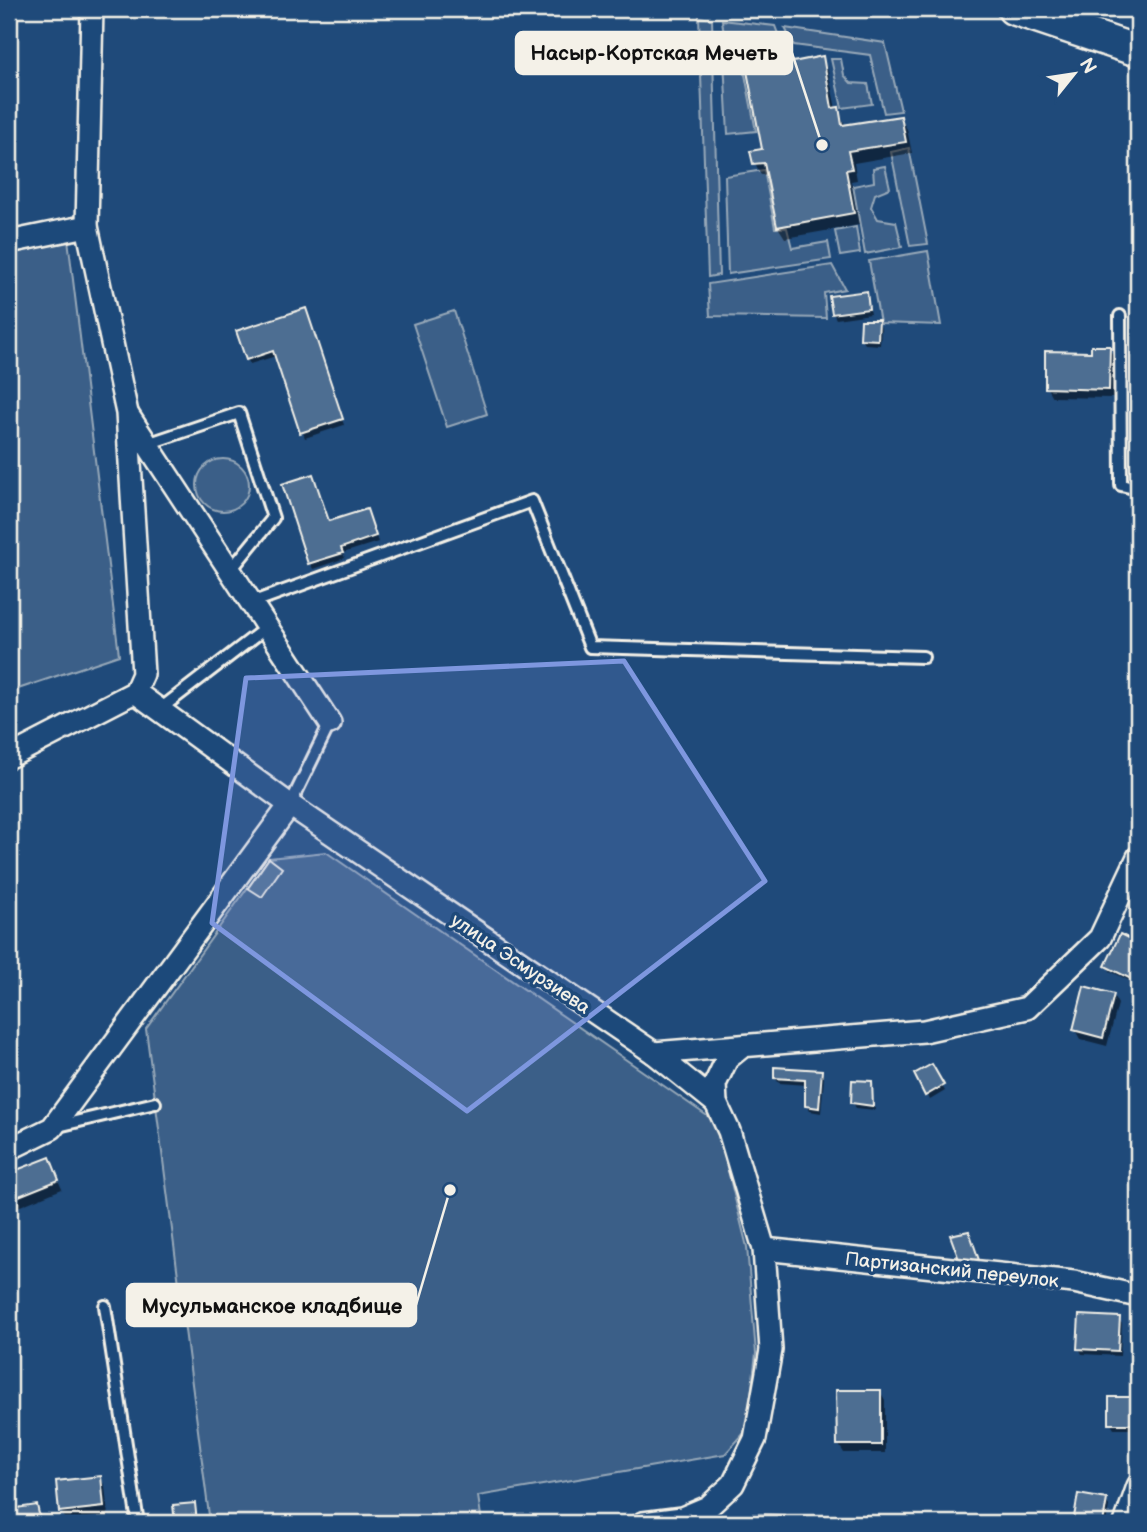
<svg xmlns="http://www.w3.org/2000/svg" width="1147" height="1532" viewBox="0 0 1147 1532" font-family="'Balsamiq Sans',sans-serif">
<style>
.green{fill:#3a5f88;stroke:#97a8b8;stroke-width:2}
.shadow{fill:#0007}
.building{fill:#4d6e92;stroke:#f4f1e8;stroke-width:2}
.lines{fill:none;stroke-linecap:round;stroke-linejoin:round}
.lane-casing{stroke:#f4f1e8;stroke-width:16}
.street-casing{stroke:#f4f1e8;stroke-width:26}
.secondary-casing{stroke:#f4f1e8;stroke-width:35}
.lane{stroke:#1f4a7a;stroke-width:10}
.street{stroke:#1f4a7a;stroke-width:21}
.secondary{stroke:#1f4a7a;stroke-width:30}
.marked{fill:#7e97df;fill-opacity:0.2;stroke:#7e97df;stroke-width:5;stroke-linejoin:round}
.labels{text-anchor:middle;stroke-width:7;stroke-linejoin:round;paint-order:stroke}
.street-label{font-size:19px;fill:#f4f1e8;stroke:#1f4a7a}
.leader{fill:none;stroke:#f4f1e8;stroke-width:2.5}
.callout-dot{fill:#f4f1e8;stroke:#1f4a7a;stroke-width:2.5}
.callout{fill:#f4f1e8;stroke:#f4f1e8;stroke-width:2.5}
.callout-label{font-size:21px;text-anchor:middle;font-weight:bold;fill:#111}
</style>
<rect width="100%" height="100%" fill="#1f4a7a"/>
<filter id="ink" filterUnits="userSpaceOnUse"><feTurbulence type="fractalNoise" baseFrequency=".0143" numOctaves="2"/><feDisplacementMap in="SourceGraphic" scale="14" xChannelSelector="R" yChannelSelector="G"/><feConvolveMatrix kernelMatrix="1 2 1 2 8 2 1 2 1" color-interpolation-filters="sRGB"/></filter>
<g filter="url(#ink)">
<g class="green">
<polygon points="699,17 712,19 719,275 708,277"/>
<polygon points="722,20 775,26 781,42 724,35"/>
<polygon points="785,28 885,43 901,111 884,113 870,55 794,45"/>
<polygon points="723,42 732,43 733,61 744,69 756,131 728,134"/>
<polygon points="831,59 841,59 844,75 851,83 868,84 872,104 842,108"/>
<polygon points="909,148 928,244 910,246 891,152"/>
<polygon points="885,166 890,188 875,194 871,207 878,219 896,222 902,247 865,254 853,186 874,182 873,168"/>
<polygon points="764,170 775,228 787,228 792,248 828,242 831,259 728,274 725,176"/>
<polygon points="856,227 860,253 840,256 835,231"/>
<polygon points="68,239 119,655 9,692 9,251"/>
<polygon points="928,251 941,325 880,323 869,261"/>
<polygon points="832,265 845,289 824,293 826,318 710,316 708,284"/>
<polygon points="454,311 487,414 447,427 413,324"/>
<circle cx="223" cy="485" r="26"/>
<polygon points="326,852 716,1122 747,1247 756,1353 747,1430 725,1454 478,1496 482,1523 210,1523 146,1029 269,858"/>
</g>
<g class="shadow">
<polygon points="822,58 828,70 836,109 846,126 900,118 907,129 912,153 854,163 857,180 851,181 859,225 785,238 778,227 768,174 761,175 755,163"/>
<polygon points="866,292 871,314 836,319 833,313"/>
<polygon points="308,316 344,425 305,438 276,356 250,364 247,359"/>
<polygon points="878,322 881,328 880,345 865,344 862,339"/>
<polygon points="1109,348 1114,357 1113,398 1052,397 1047,388 1092,353"/>
<polygon points="313,476 330,523 369,516 378,542 343,553 345,558 313,569 310,563"/>
<polygon points="281,869 263,898 252,890"/>
<polygon points="1121,937 1138,945 1138,976 1134,983 1110,971 1107,966"/>
<polygon points="1113,995 1118,1004 1107,1046 1080,1039 1075,1030"/>
<polygon points="931,1067 945,1091 930,1100 917,1075"/>
<polygon points="821,1071 824,1077 821,1113 810,1111 807,1106 807,1085 779,1083 775,1078"/>
<polygon points="871,1083 875,1110 856,1108 853,1103"/>
<polygon points="49,1159 62,1189 13,1209 9,1201 9,1175"/>
<polygon points="1119,1319 1122,1324 1120,1356 1082,1354 1079,1348"/>
<polygon points="880,1391 885,1400 885,1453 844,1453 839,1445"/>
<polygon points="1133,1398 1137,1404 1137,1429 1114,1429 1111,1424"/>
<polygon points="100,1478 105,1486 108,1516 66,1520 61,1511"/>
<polygon points="9,1489 12,1507 9,1507"/>
<polygon points="1079,1496 1106,1501 1109,1506 1106,1523 1075,1523"/>
<polygon points="194,1505 199,1523 177,1523 175,1507"/>
</g>
<g class="building">
<polygon points="823,56 832,108 839,107 842,125 901,116 906,142 848,151 852,169 846,170 854,213 777,227 764,163 753,164 750,151 762,149 747,71"/>
<polygon points="867,291 869,309 832,314 829,296"/>
<polygon points="306,308 343,419 300,433 273,351 246,360 236,331"/>
<polygon points="861,320 879,320 878,340 860,339"/>
<polygon points="1091,346 1110,346 1109,390 1045,388 1045,351 1091,352"/>
<polygon points="313,474 329,521 367,509 376,536 341,548 343,553 308,564 282,484"/>
<polygon points="269,858 282,868 262,897 248,888"/>
<polygon points="1120,934 1138,943 1138,965 1131,979 1105,966"/>
<polygon points="1084,986 1114,994 1103,1038 1073,1030"/>
<polygon points="932,1064 944,1085 925,1096 914,1074"/>
<polygon points="774,1067 822,1070 819,1108 805,1106 805,1080 774,1078"/>
<polygon points="852,1080 872,1081 873,1106 851,1103"/>
<polygon points="50,1157 59,1180 9,1200 9,1173"/>
<polygon points="969,1231 979,1260 961,1265 950,1235"/>
<polygon points="1079,1315 1120,1317 1118,1351 1077,1349"/>
<polygon points="836,1390 881,1390 881,1445 837,1445"/>
<polygon points="1109,1397 1134,1397 1135,1424 1109,1424"/>
<polygon points="101,1476 104,1507 59,1512 56,1481"/>
<polygon points="1078,1494 1107,1499 1103,1523 1073,1523"/>
<polygon points="195,1503 197,1523 175,1523 173,1505"/>
<polygon points="37,1505 41,1523 12,1523 9,1509"/>
<polygon points="746,1514 785,1515 784,1523 745,1523"/>
</g>
<g class="lines">
<defs>
<g id="lane">
<polyline points="1120,316 1121,485 1138,489"/>
<polyline points="147,444 239,413 273,518 230,571"/>
<polyline points="251,603 532,501 590,647 923,657"/>
<polyline points="159,710 267,627"/>
<polyline points="290,805 330,723"/>
<polyline points="54,1127 155,1103"/>
<polyline points="105,1306 138,1523"/>
</g>
<g id="street">
<polyline points="9,242 87,226"/>
<polyline points="128,415 330,723"/>
<polyline points="135,692 290,805 654,1053 924,1031 1027,1008 1100,938 1138,857"/>
<polyline points="9,757 135,692 143,674 127,413 87,226 92,9"/>
<polyline points="654,1053 716,1103"/>
<polyline points="9,1149 52,1128 290,805"/>
<polyline points="764,1249 1074,1282 1138,1296"/>
<polyline points="643,1523 682,1518 708,1507 733,1484 755,1439 771,1350 764,1249 729,1131 716,1103 715,1084 727,1059 743,1046"/>
<polyline points="1125,1523 1138,1486"/>
</g>
<polyline id="secondary" points="1013,9 1138,51"/>
</defs>
<use href="#lane" class="lane-casing"/>
<use href="#street" class="street-casing"/>
<use href="#secondary" class="secondary-casing"/>
<use href="#lane" class="lane"/>
<use href="#street" class="street"/>
<use href="#secondary" class="secondary"/>
</g>
</g>
<path class="marked" d="M 624,661 L 765,881 L 467,1111 L 212,923 L 246,678 Z"/>
<g class="labels">
<g class="street-label">
<text transform="translate(521 963) rotate(34)" y="7">улица Эсмурзиева</text>
<text transform="translate(952 1269) rotate(6)" y="7">Партизанский переулок</text>
</g>
</g>
<path class="leader" d="M822 145L792 53M450 1190L416 1305"/>
<g class="callout-dot">
<circle cx="822" cy="145" r="7"/>
<circle cx="450" cy="1190" r="7"/>
</g>
<g class="callout">
<rect x="516" y="32" width="276" height="42" rx="7"/>
<rect x="127" y="1284" width="289" height="42" rx="7"/>
</g>
<g class="callout-label">
<text x="654" y="60">Насыр-Кортская Мечеть</text>
<text x="272" y="1313">Мусульманское кладбище</text>
</g>
<rect width="1147" height="1532" fill="none" stroke="#1f4a7a" stroke-width="35"/>
<rect x="18" y="18" width="1112" height="1497" fill="none" stroke="#f4f1e8" stroke-width="2.5" filter="url(#ink)"/>
<g transform="translate(1074 74) rotate(60)" stroke="#1f4a7a" stroke-width="5" paint-order="stroke">
<path d="M0-5L12 26L0 18L-12 26Z" fill="#f4f1e8"/>
<text y="-10" font-size="19" font-weight="bold" text-anchor="middle" fill="#f4f1e8">N</text>
</g>
</svg>
